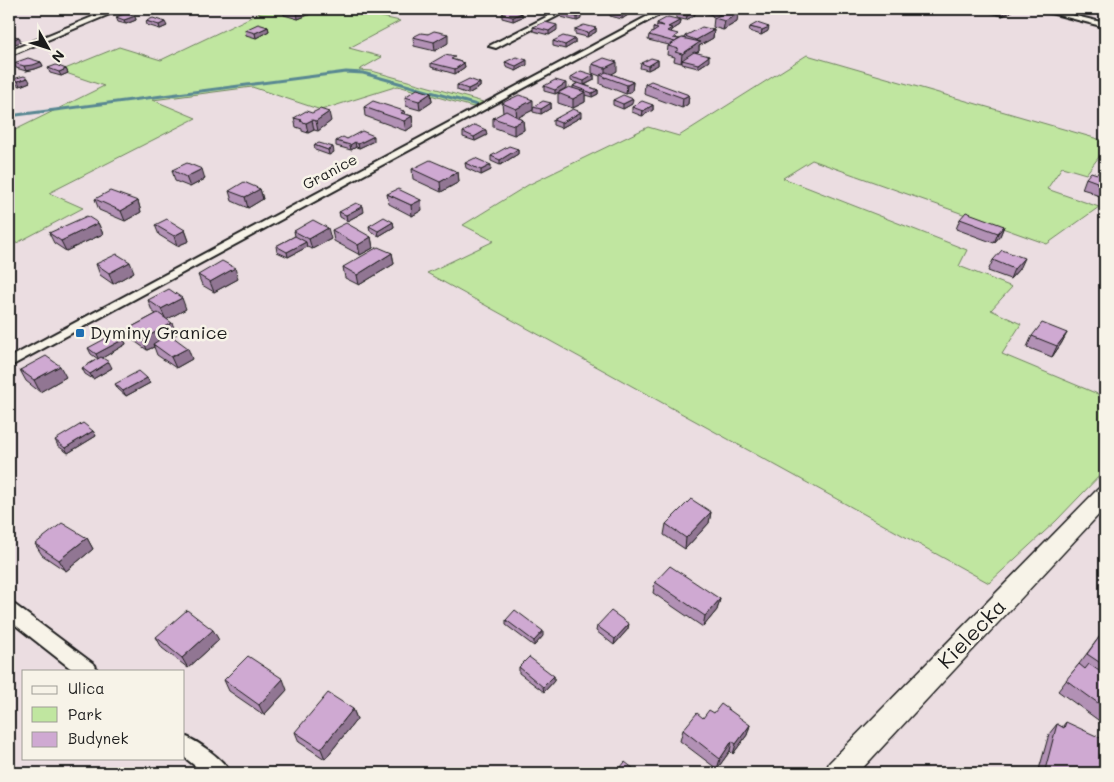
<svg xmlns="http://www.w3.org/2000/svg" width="1114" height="782" viewBox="0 0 1114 782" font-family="Mali,sans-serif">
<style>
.green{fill:#c0e6a0;stroke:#6e815e}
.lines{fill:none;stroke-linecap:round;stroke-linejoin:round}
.stream{stroke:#598792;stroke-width:3}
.street-casing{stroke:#1c1c1c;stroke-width:4}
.secondary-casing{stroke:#1c1c1c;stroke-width:3}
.street{fill:#f7f3e8;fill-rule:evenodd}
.secondary{fill:#f7f3e8;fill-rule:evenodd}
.wall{fill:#b291b5;stroke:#1c1c1c}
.shaded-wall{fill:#917693;stroke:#1c1c1c}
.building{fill:#cfa9d2;stroke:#1c1c1c}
.poi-dot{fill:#1f6fb2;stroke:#f7f3e8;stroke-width:2}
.labels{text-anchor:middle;stroke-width:5;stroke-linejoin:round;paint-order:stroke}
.far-street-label{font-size:15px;fill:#1c1c1c;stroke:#f7f3e8}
.poi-label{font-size:18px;fill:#1c1c1c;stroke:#f7f3e8;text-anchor:start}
.near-street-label{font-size:21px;fill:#1c1c1c;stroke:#f7f3e8}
</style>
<rect width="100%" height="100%" fill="#ebdde1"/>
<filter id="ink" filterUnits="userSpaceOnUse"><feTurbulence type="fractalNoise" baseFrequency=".02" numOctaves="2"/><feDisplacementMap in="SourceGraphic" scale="10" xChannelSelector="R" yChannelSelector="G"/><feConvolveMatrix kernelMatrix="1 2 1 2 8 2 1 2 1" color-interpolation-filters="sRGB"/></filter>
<g filter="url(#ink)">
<g class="green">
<polygon points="268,9 347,9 400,21 349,48 382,57 359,70 372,71 483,102 473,107 398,86 321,110 252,87 153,100 196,118 49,193 83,208 9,247 9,133 104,86 60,71 119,47 161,60"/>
<polygon points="807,55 1105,141 1105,149 1086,174 1062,167 1047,189 1099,207 1047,244 812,160 783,178 967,250 959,266 1012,287 991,310 1021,324 1002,354 1105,397 1105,470 1056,521 989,583 427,273 494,241 463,225 528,185 648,127 679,136"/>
</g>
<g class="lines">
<polyline class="stream" points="9,116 346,72 363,73 477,105"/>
<defs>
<g id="street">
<polygon points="112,9 122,9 9,56 9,51"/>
<polygon points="562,9 571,9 496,48 489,46"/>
<polygon points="661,9 670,9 9,367 9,358"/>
<polygon points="1035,9 1047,9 1105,23 1105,27"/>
<polygon points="9,603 15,605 95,665 97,671 74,671 9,620"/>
<path d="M 184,736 C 196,740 226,761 230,773 L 204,773 L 184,757 Z"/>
</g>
<polygon id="secondary" points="1105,487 1105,508 858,773 825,773 829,763 1098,489"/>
</defs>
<use href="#street" class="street-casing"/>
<use href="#secondary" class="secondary-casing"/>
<use href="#street" class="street"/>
<use href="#secondary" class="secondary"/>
</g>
<g class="wall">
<polygon points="283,9 312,9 313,13 298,19 284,15"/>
<polygon points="705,9 723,11 723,9 738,9 732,12 737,22 723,30 713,27 714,18 715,18 712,16 712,15 705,13"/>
<polygon points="989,9 1012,9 1011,12 1002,16 988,12"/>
<polygon points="565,11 581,19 577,21 561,17 561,13"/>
<polygon points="610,11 631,13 622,19 610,16"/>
<polygon points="522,13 522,17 513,21 502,18 502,14"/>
<polygon points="676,13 695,15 686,20 676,18"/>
<polygon points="135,16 136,20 126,24 118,22 116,17"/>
<polygon points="681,20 680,25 672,30 671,33 678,39 684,38 685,36 714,30 713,38 699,46 699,51 696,53 709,61 698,68 682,64 682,62 681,63 674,61 675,57 667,55 668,46 669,45 648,40 649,35 653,32 653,28 657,26 657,23"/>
<polygon points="146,21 167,26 160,29 147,25"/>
<polygon points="268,27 269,31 256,38 246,35 245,30"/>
<polygon points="533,27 557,30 549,35 533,31"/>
<polygon points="750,27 768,31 761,35 749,31"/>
<polygon points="596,28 596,32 587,37 575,34 575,29"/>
<polygon points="428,34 448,43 435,51 414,46 413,37"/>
<polygon points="575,39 575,43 565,49 553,46 553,41"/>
<polygon points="455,60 464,63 465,67 455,74 431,67 431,63"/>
<polygon points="658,60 658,65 648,70 640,68 641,63"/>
<polygon points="41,62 43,66 35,69 26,71 16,68 14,63"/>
<polygon points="505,62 527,65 516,71 506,67"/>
<polygon points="592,64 617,71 611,74 633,82 632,91 626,94 600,84 600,76 592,73"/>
<polygon points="48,68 66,69 68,73 61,76 50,73"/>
<polygon points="594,75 594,80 585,85 598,90 598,94 592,97 585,95 585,102 573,108 558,103 558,93 573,88 573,86 577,83 571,81 571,77"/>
<polygon points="13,79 30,82 20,86 15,84"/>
<polygon points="480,83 480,87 468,94 457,90 457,85"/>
<polygon points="645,84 689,95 688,104 682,108 644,94"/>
<polygon points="544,86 566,88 555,94 544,91"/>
<polygon points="431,93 432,102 420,110 406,106 405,97"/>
<polygon points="613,100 632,104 623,109 613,105"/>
<polygon points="502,103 533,110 518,117 523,120 524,130 514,135 493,127 493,118 503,113"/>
<polygon points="551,103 551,108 541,114 533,112 533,107"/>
<polygon points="653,105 653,110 642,116 632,112 632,107"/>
<polygon points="364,107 404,111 405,114 412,116 413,126 406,131 365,116"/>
<polygon points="581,117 561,128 553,125 553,120"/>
<polygon points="294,118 331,121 318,131 314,130 308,133 302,131 302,129 296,127"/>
<polygon points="463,132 487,135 475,141 463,137"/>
<polygon points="347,139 374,141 359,148 356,147 351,150 336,146 336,141"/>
<polygon points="314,145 334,152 329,155 315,150"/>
<polygon points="518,149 518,154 500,165 491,161 491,156"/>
<polygon points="465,163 491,170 481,175 466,168"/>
<polygon points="412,169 458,172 459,182 441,192 413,179"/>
<polygon points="172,170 205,179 190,187 175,181"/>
<polygon points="1105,173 1105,192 1102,197 1091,193 1092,192 1082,189 1086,178 1097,174"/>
<polygon points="260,189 263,199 248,208 232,201 229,191"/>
<polygon points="387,194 422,210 412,216 389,204"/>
<polygon points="95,199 138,201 141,212 125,221 99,210"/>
<polygon points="339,212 364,212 347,221 340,217"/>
<polygon points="960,219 1004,226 1000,236 994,243 956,229"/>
<polygon points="393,222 394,227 379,236 370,231 369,226"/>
<polygon points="98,223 103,234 66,251 54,243 49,233"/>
<polygon points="155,225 185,230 189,241 177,246 159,235"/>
<polygon points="332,230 371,237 373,248 360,255 334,241"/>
<polygon points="294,231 331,239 312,249 307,247 288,257 277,252 276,246 295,236"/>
<polygon points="392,253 394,264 359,285 345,278 343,267"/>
<polygon points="993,260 1019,269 1010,279 988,271"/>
<polygon points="96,264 134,272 113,284 100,275"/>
<polygon points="198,275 238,279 214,292 202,285"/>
<polygon points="148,300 186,309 167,319 177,334 172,336 192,359 176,368 157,355 154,347 147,350 133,340 128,329 156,314 152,311"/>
<polygon points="1067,333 1061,344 1052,357 1027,347 1032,336"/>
<polygon points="124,339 126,344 102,358 112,368 93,379 85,374 82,368 98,359 91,354 88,348"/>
<polygon points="20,370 66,377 40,392 26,381"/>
<polygon points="150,383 126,396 118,389 115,384"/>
<polygon points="93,431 96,436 68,453 58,446 55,440"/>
<polygon points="711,512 709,523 685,549 664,535 666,524"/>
<polygon points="87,538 93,549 66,571 42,555 35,544"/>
<polygon points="655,582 720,599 717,610 703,627 653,593"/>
<polygon points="506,620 543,636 534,646 506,625"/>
<polygon points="597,626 628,629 614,645 596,631"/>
<polygon points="1100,636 1105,640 1105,725 1058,691 1079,664"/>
<polygon points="156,637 219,640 188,668 162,648"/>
<polygon points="519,667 554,676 554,681 544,692 519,673"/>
<polygon points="224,680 287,690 264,715 229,691"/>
<polygon points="353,709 357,719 325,759 299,742 295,732"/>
<polygon points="714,713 750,725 747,735 733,754 730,751 717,769 680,741 683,730 703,718"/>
<polygon points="1066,722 1105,773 1038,773 1049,734 1057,724 1062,727"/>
</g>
<g class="shaded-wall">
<polygon points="301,9 312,9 313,13 298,19 297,11"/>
<polygon points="631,9 631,13 622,19 622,14"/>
<polygon points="730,9 738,9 730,13"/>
<polygon points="1005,9 1012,9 1011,12 1002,16"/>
<polygon points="695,11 695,15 686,20 687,16"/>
<polygon points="522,13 522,17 513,21 513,17"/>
<polygon points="738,14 737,22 723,30 725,21"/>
<polygon points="581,15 581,19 577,21 577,17"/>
<polygon points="135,16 136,20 126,24 124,20"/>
<polygon points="681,20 680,25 672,30 671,33 667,31 668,27"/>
<polygon points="165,22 167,26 160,29 159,25"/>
<polygon points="557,25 557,30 549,35 549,31"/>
<polygon points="268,27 269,31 256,38 255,33"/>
<polygon points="769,27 768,31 761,35 762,30"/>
<polygon points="596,28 596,32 587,37 588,33"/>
<polygon points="714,30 713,38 699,46 699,51 684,60 682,60 682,62 681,63 682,54 696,45 696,40"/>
<polygon points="448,34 448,43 435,51 434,42"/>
<polygon points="19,37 21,42 9,46 9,41"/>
<polygon points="575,39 575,43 565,49 565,45"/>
<polygon points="709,56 709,61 698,68 698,64"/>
<polygon points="527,60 527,65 516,71 516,66"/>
<polygon points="658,60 658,65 648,70 648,66"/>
<polygon points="41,62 43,66 35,69 26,71 24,66"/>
<polygon points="617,62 617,71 605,78 605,68"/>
<polygon points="464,63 465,67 455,74 455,69"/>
<polygon points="66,69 68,73 61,76 59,72"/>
<polygon points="594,75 594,80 584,85 584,81"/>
<polygon points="28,78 30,82 20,86 18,81"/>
<polygon points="633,82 632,91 626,94 627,85"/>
<polygon points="480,83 480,87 468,94 468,89"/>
<polygon points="566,83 566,88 555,94 555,90"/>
<polygon points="598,90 598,94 592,97 592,93"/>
<polygon points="585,92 585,102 573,108 573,99"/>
<polygon points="431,93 432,102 420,110 419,101"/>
<polygon points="689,95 688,104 682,108 683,98"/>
<polygon points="633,99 632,104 623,109 623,104"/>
<polygon points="533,100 533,110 517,118 516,109"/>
<polygon points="551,103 551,108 541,114 541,109"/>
<polygon points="653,105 653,110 642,116 643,111"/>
<polygon points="329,112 331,121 318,131 316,121"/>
<polygon points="581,112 581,117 561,128 561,123"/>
<polygon points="412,116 413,126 406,131 404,121"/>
<polygon points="312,120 314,130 308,133 306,123"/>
<polygon points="523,120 524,130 514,135 514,125"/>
<polygon points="486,130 487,135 475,141 474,137"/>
<polygon points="374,136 374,141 359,148 358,144"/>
<polygon points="355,142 356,147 351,150 350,145"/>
<polygon points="333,147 334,152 329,155 328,150"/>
<polygon points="518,149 518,154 500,165 500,160"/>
<polygon points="491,165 491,170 481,175 481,170"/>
<polygon points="202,169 205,179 190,187 186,177"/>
<polygon points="458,172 459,182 441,192 440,182"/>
<polygon points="260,189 263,199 248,208 245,197"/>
<polygon points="421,200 422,210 412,216 411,205"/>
<polygon points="138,201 141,212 125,221 121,211"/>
<polygon points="363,206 364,212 347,221 346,215"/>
<polygon points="393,222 394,227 379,236 378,231"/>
<polygon points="98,223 103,234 66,251 61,241"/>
<polygon points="1004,226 1000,236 994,243 998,233"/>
<polygon points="328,228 331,239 312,249 309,239"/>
<polygon points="185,230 189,241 177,246 174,236"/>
<polygon points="371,237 373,248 360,255 358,245"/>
<polygon points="306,242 307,247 288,257 287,252"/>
<polygon points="392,253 394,264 359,285 357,275"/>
<polygon points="1024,258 1019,269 1010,279 1014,269"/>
<polygon points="130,262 134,272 113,284 109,273"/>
<polygon points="235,268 238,279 214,292 210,282"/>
<polygon points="182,298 186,309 166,320 161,309"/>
<polygon points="172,323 177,334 155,346 153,344 154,347 147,350 143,339"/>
<polygon points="1067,333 1061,344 1052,357 1057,346"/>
<polygon points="124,339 126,344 99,360 96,354"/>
<polygon points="188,348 192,359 176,368 171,357"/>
<polygon points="109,362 112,368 93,379 90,374"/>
<polygon points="60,366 66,377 40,392 34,380"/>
<polygon points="147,378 150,383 126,396 123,391"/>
<polygon points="93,431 96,436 68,453 65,448"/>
<polygon points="711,512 709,523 685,549 686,538"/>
<polygon points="87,538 93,549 66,571 59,560"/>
<polygon points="720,599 717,610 703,627 705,616"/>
<polygon points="629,624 628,629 614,645 615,639"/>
<polygon points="213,630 219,640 188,668 182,658"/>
<polygon points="543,631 543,636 534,646 534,641"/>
<polygon points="554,676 554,681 544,692 543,687"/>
<polygon points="283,679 287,690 264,715 259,705"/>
<polygon points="353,709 357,719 325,759 321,749"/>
<polygon points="750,725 747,735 733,754 736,744"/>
<polygon points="732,741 730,751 717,769 720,759"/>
</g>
<g class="building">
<polygon points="289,9 301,9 297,11"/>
<polygon points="615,9 631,9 622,14 610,11"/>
<polygon points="684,9 687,9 695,11 687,16 676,13"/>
<polygon points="706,9 716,9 726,12 721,15 713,12 714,11"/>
<polygon points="509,10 522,13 513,17 502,14"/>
<polygon points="565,11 581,15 577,17 561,13"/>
<polygon points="728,11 738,14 725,21 714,18"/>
<polygon points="127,13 135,16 124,20 116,17"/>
<polygon points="668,17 681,20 668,27 672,28 667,31 678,34 673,38 679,39 675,42 649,35 658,29 653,28 658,25 663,26 657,23"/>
<polygon points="153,18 165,22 159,25 146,21"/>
<polygon points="545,22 557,25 549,31 533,27"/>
<polygon points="757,23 769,27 762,30 750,27"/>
<polygon points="258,24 268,27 255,33 245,30"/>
<polygon points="584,25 596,28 588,33 575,29"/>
<polygon points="702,27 714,30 696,40 685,36"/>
<polygon points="434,31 448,34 434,42 413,37 421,33 428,34"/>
<polygon points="14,36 19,37 9,41 9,37"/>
<polygon points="563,36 575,39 565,45 553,41"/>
<polygon points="682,38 700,42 682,54 675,52 679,49 668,46"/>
<polygon points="694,52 709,56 698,64 682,60"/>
<polygon points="445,55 455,57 451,59 464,63 455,69 431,63"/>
<polygon points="516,57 527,60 516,66 505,62"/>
<polygon points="28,58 41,62 33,65 24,66 14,63"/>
<polygon points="604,58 617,62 605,68 592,64"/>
<polygon points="651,58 658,60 648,66 641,63"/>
<polygon points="56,65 66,69 59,72 48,68"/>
<polygon points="581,71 594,75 584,81 571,77"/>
<polygon points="606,72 633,82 627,85 600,75"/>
<polygon points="24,76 28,78 18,81 13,79"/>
<polygon points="469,79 480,83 468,89 457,85"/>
<polygon points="555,80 566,83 555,90 544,86"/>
<polygon points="651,81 689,95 683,98 645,84"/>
<polygon points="578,83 598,90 592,93 573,86"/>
<polygon points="569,87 585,92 573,99 558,93"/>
<polygon points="417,89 431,93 419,101 405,97"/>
<polygon points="519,95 533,100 516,109 502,103"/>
<polygon points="623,95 633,99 623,104 613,100"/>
<polygon points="373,101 404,111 401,113 412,116 404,121 364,107"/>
<polygon points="543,101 551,103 541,109 533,107"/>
<polygon points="642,101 653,105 643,111 632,107"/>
<polygon points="320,109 329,112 316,121 312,120 306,123 300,121 302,120 294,118 306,111 312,113"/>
<polygon points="573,109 581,112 561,123 553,120"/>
<polygon points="506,111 523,120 514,125 493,118"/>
<polygon points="475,125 486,130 474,137 463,132"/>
<polygon points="362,131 374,136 358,144 355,142 350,145 336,141 343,137 347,139"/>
<polygon points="319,143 333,147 328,150 314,145"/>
<polygon points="509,146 518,149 500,160 491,156"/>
<polygon points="475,158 491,165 481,170 465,163"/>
<polygon points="430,160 458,172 440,182 412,169"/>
<polygon points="187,163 202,169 186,177 172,170"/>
<polygon points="1099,171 1105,173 1105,186 1096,183 1097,182 1086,178 1091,172 1097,174"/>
<polygon points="244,182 260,189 245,197 229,191"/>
<polygon points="398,189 421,200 411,205 387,194"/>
<polygon points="110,191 138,201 121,211 95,199"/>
<polygon points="356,203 363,206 346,215 339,212"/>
<polygon points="966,212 1004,226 998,233 960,219"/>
<polygon points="87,216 98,223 61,241 49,233"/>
<polygon points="384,217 393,222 378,231 369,226"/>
<polygon points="167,219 185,230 174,236 155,225"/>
<polygon points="313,220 328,228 309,239 294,231"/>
<polygon points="346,223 371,237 358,245 332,230"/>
<polygon points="295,236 306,242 287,252 276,246"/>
<polygon points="378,247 392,253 357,275 343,267"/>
<polygon points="1002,250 1024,258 1014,269 993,260"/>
<polygon points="117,254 130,262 109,273 96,264"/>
<polygon points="222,261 235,268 210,282 198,275"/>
<polygon points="169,289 182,298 161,309 148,300"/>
<polygon points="158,313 172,323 143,339 128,329"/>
<polygon points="1042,323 1067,333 1057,346 1032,336"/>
<polygon points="116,333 124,339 96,354 88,348"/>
<polygon points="169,334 188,348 171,357 153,344"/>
<polygon points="46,356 60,366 34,380 20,370"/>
<polygon points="101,357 109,362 90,374 82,368"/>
<polygon points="139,371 147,378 123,391 115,384"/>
<polygon points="83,423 93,431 65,448 55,440"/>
<polygon points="691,499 711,512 686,538 666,524"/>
<polygon points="62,523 87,538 59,560 35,544"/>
<polygon points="670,566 720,599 705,616 655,582"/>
<polygon points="187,610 213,630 182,658 156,637"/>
<polygon points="515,610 543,631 534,641 506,620"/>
<polygon points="611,611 629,624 615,639 597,626"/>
<polygon points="1100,636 1105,640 1105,666 1087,654"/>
<polygon points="248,656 283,679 259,705 224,680"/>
<polygon points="529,657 554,676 543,687 519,667"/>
<polygon points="1079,664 1085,669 1089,664 1105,675 1105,708 1066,680"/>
<polygon points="328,693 353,709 321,749 295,732"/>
<polygon points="721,704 750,725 736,744 732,741 720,759 683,730 697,713 703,718 709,710 714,713"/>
<polygon points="1066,722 1105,740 1105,773 1051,773 1045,770 1057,724 1064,728"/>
<polygon points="625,762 639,773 616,773"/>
</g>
</g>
<rect class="poi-dot" x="75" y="328" width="10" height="10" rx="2.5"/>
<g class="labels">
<g class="far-street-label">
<text transform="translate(330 172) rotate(-28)" y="5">Granice</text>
</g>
<g class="poi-label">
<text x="90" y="339">Dyminy Granice</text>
</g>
<g class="near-street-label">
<text transform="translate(972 634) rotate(-46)" y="7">Kielecka</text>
</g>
</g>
<rect width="1114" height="782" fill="none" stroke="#f7f3e8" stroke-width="30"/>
<rect x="15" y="15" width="1084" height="752" fill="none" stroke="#1c1c1c" stroke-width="2" filter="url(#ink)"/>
<rect x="22" y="670" width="162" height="90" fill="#f7f3e8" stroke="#9f9d96"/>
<rect x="32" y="686" width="25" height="8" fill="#f7f3e8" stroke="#9f9d96"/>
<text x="68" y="694" font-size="15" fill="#1c1c1c">Ulica</text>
<rect x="32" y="707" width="25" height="15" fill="#c0e6a0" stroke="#9f9d96"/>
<text x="68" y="720" font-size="15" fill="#1c1c1c">Park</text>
<rect x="32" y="732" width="25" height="15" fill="#cfa9d2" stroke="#9f9d96"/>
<text x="68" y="744" font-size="15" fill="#1c1c1c">Budynek</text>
<g transform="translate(48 48) rotate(129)" stroke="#f7f3e8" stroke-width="4" paint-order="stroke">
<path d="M0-4L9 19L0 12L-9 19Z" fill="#1c1c1c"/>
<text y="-8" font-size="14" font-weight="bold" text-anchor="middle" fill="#1c1c1c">N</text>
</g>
</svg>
